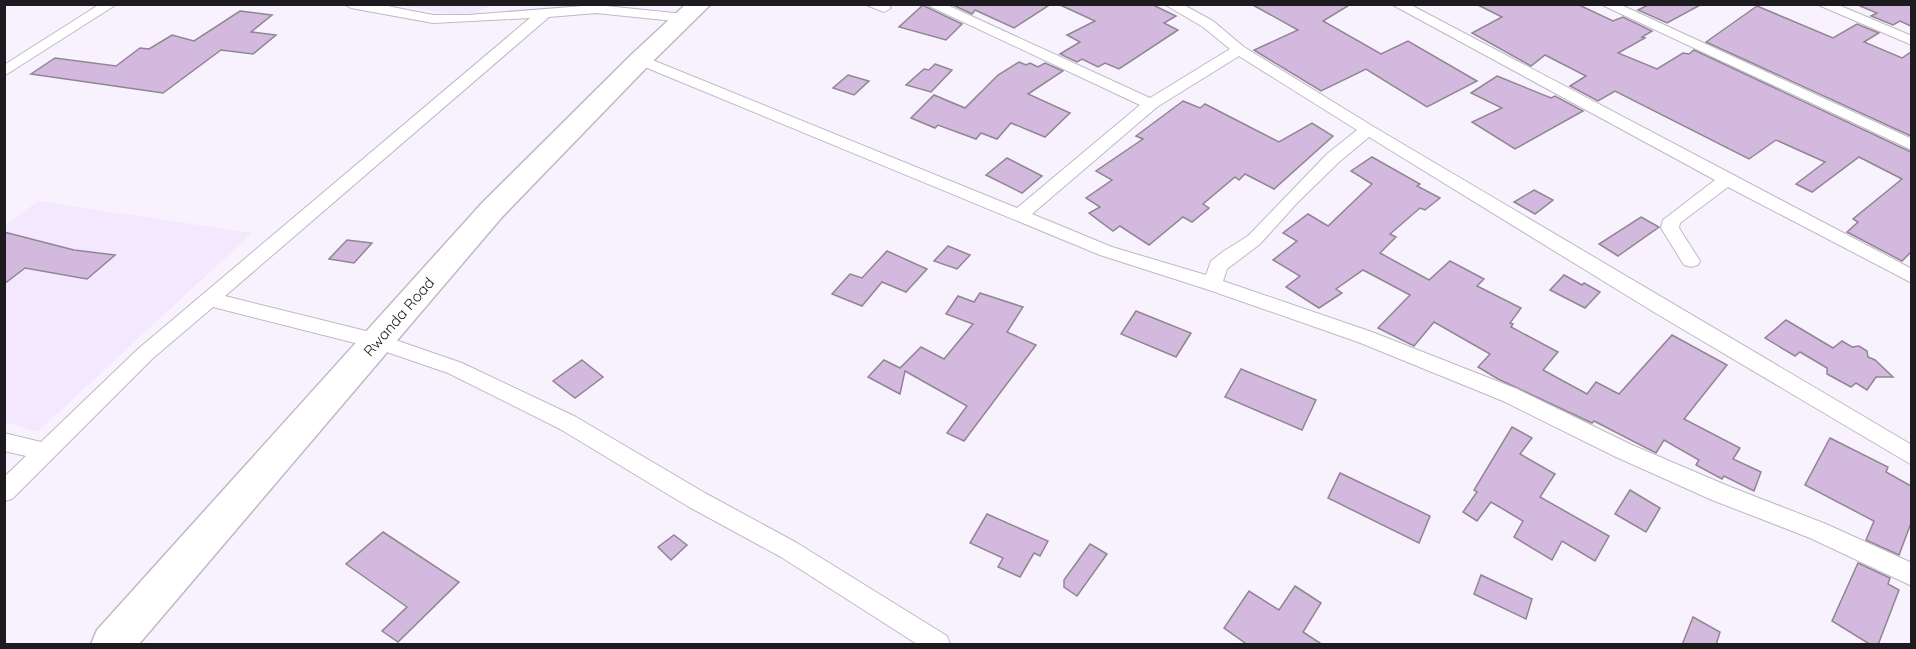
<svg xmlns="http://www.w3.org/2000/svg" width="1916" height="649" viewBox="0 0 1916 649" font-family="Quicksand,sans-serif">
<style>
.built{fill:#f3e8fd}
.building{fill:#d4b9de;stroke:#8f8692;stroke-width:1.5}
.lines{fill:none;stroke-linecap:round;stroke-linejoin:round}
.street-casing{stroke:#bfb8c6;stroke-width:2}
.highway-casing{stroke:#bfb8c6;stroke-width:3}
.street{fill:#fff;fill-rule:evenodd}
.highway{fill:#fff;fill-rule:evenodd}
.labels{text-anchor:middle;stroke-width:5;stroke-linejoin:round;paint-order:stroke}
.street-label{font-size:15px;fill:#1e1b20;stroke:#fff}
</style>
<rect width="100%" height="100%" fill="#f8f2fe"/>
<g class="built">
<polygon points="395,5 490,5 471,17"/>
<polygon points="38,201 252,233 37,432 5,422 5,226"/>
</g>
<g class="building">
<polygon points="951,4 1051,4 1014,28 975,10 972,14"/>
<polygon points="1058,4 1151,4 1176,16 1164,23 1178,30 1119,69 1105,63 1098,67 1082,59 1077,62 1060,54 1080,42 1067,35 1095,21"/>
<polygon points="1251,4 1351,4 1323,21 1381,54 1408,41 1477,81 1427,107 1366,69 1321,91 1254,50 1298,30"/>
<polygon points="1476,4 1577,4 1613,21 1623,17 1652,31 1642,37 1645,38 1618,53 1657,69 1683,53 1689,54 1694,50 1911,152 1911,252 1902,261 1847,232 1858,222 1853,219 1902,179 1859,157 1812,192 1796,184 1825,162 1776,140 1749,159 1615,91 1598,101 1570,86 1586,76 1545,55 1531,66 1472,33 1502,17"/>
<polygon points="1650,4 1702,4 1667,23 1638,10"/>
<polygon points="1860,4 1911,4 1911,26 1900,21 1893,25 1871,16 1877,13 1860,6"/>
<polygon points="923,5 924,6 962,24 946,40 899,27"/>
<polygon points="1757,6 1833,38 1857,24 1879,33 1864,42 1902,58 1911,52 1911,136 1706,42"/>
<polygon points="240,11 272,15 251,32 276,35 253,54 221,50 163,93 31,74 55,58 116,66 140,48 149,49 172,35 194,41"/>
<polygon points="1019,62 1026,65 1030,63 1038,67 1045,63 1063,71 1028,94 1070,113 1045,137 1011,123 997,139 981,133 976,139 938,125 935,128 911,118 934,95 965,108 998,75"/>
<polygon points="935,64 952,70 931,92 906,85 924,69 929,70"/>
<polygon points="848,75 869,81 854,95 833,88"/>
<polygon points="1497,76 1551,98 1555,96 1583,111 1515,149 1472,122 1502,108 1471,93"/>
<polygon points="1183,101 1200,108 1205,104 1279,142 1312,123 1333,136 1274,189 1245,174 1239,180 1235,177 1203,204 1209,208 1192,222 1183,217 1149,245 1120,226 1113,231 1089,213 1100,207 1086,198 1112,180 1096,171 1143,139 1136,136"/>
<polygon points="1372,157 1420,184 1417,186 1440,198 1425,210 1420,208 1390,234 1396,237 1380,253 1429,280 1450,261 1484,279 1477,286 1521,308 1510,323 1513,324 1511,327 1558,352 1543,370 1587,394 1596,382 1619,394 1672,335 1727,365 1684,419 1740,448 1733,459 1761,472 1754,491 1724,476 1722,479 1696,465 1699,460 1664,440 1656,453 1594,421 1592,423 1498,379 1478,367 1490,354 1434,322 1414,346 1378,328 1410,295 1363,270 1336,289 1342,293 1319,308 1286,287 1300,276 1273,260 1297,241 1283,233 1308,214 1328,226 1372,184 1351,171"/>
<polygon points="1007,158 1042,176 1022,193 986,175"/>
<polygon points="1534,190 1553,200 1535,214 1514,202"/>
<polygon points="1641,217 1659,227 1618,256 1599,244"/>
<polygon points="4,232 74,250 115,255 87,279 25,268 4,284"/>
<polygon points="347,240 372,243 354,263 329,259"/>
<polygon points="948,246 970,255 957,269 934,261"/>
<polygon points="887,251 927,269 906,292 882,282 862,306 832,294 850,274 862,278"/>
<polygon points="1564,275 1582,285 1584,283 1600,292 1585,308 1550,290"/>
<polygon points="980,293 1023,307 1007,332 1036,345 964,441 947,433 967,406 905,371 900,394 868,377 884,360 900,368 921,347 944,359 973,324 946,314 958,296 974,302"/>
<polygon points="1136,311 1191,333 1176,357 1121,334"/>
<polygon points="1786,320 1833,348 1842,341 1852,347 1859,346 1867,351 1868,357 1875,360 1893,377 1876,377 1867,390 1856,383 1851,387 1827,374 1827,368 1800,352 1795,356 1765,338"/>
<polygon points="582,360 603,377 575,398 553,381"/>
<polygon points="1241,369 1316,400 1302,430 1225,397"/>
<polygon points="1512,427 1532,438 1520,454 1555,474 1540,497 1609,536 1595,561 1562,541 1552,560 1514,537 1523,521 1491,502 1477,521 1463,512 1477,492 1474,490"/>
<polygon points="1830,438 1888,467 1886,472 1911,486 1911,523 1899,555 1866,540 1874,521 1805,485"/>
<polygon points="1340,473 1430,516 1419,543 1328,498"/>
<polygon points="1630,490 1660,508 1646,532 1615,514"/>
<polygon points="987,514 1048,541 1040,556 1034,553 1020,577 998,567 1003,558 970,543"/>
<polygon points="383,532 459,582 398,642 382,631 407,607 346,564"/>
<polygon points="674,535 687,545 671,560 658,547"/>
<polygon points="1090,544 1107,554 1077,596 1064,587 1064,580"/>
<polygon points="1858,563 1890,578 1888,584 1899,590 1878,645 1871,645 1832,621"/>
<polygon points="1481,575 1532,599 1526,619 1474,594"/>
<polygon points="1295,586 1321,603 1303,632 1323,645 1248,645 1224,628 1249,591 1279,610"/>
<polygon points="1693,617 1720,632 1716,645 1682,645"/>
</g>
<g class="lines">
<defs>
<g id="street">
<polygon points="100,4 117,4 4,76 4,65"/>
<polygon points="344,4 377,4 433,15 468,15 596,5 684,14 691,18 684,22 596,13 549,17 225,296 378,334 462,363 576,417 705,493 797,543 947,636 950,644 917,644 781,557 689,507 560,429 448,373 375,348 213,307 152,359 12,499 4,501 4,477 26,456 4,451 4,433 41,442 138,349 530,18 433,23 351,8"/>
<polygon points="864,4 887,4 891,8 884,12"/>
<path d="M 925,4 L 945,4 L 1150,98 L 1230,49 L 1203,27 L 1164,4 L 1182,4 L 1213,21 L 1244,47 L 1374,127 L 1912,445 L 1912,465 L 1657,314 L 1369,137 L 1339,162 L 1297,203 L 1260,244 L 1227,269 L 1223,281 L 1372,332 L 1517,389 L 1632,445 L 1728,486 L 1826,524 L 1912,563 L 1912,586 L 1810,538 L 1712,500 L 1616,457 L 1503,401 L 1358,342 L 1206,289 L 1100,255 L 635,63 L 633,60 L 635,57 L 645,57 L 1017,208 L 1140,105 ZM 1239,56 L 1357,130 L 1327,154 L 1248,236 L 1224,251 L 1211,261 L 1206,275 L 1112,247 L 1032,214 L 1157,107 Z"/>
<polygon points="1391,4 1409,4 1912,269 1912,283 1728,187 1680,223 1679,228 1700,261 1698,265 1691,267 1684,265 1661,228 1663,220 1715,180"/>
<polygon points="1600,4 1619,4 1912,139 1912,150"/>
<polygon points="1816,4 1836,4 1912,36 1912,45"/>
</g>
<polygon id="highway" points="686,4 711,4 649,65 502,217 139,644 91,644 97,630 482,203 631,55"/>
</defs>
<use href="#street" class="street-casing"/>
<use href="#highway" class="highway-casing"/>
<use href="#street" class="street"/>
<use href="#highway" class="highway"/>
</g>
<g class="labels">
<g class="street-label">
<text transform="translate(399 317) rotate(-49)" y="5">Rwanda Road</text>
</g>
</g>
<rect width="1916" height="649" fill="none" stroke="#1e1b20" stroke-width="12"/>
</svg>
